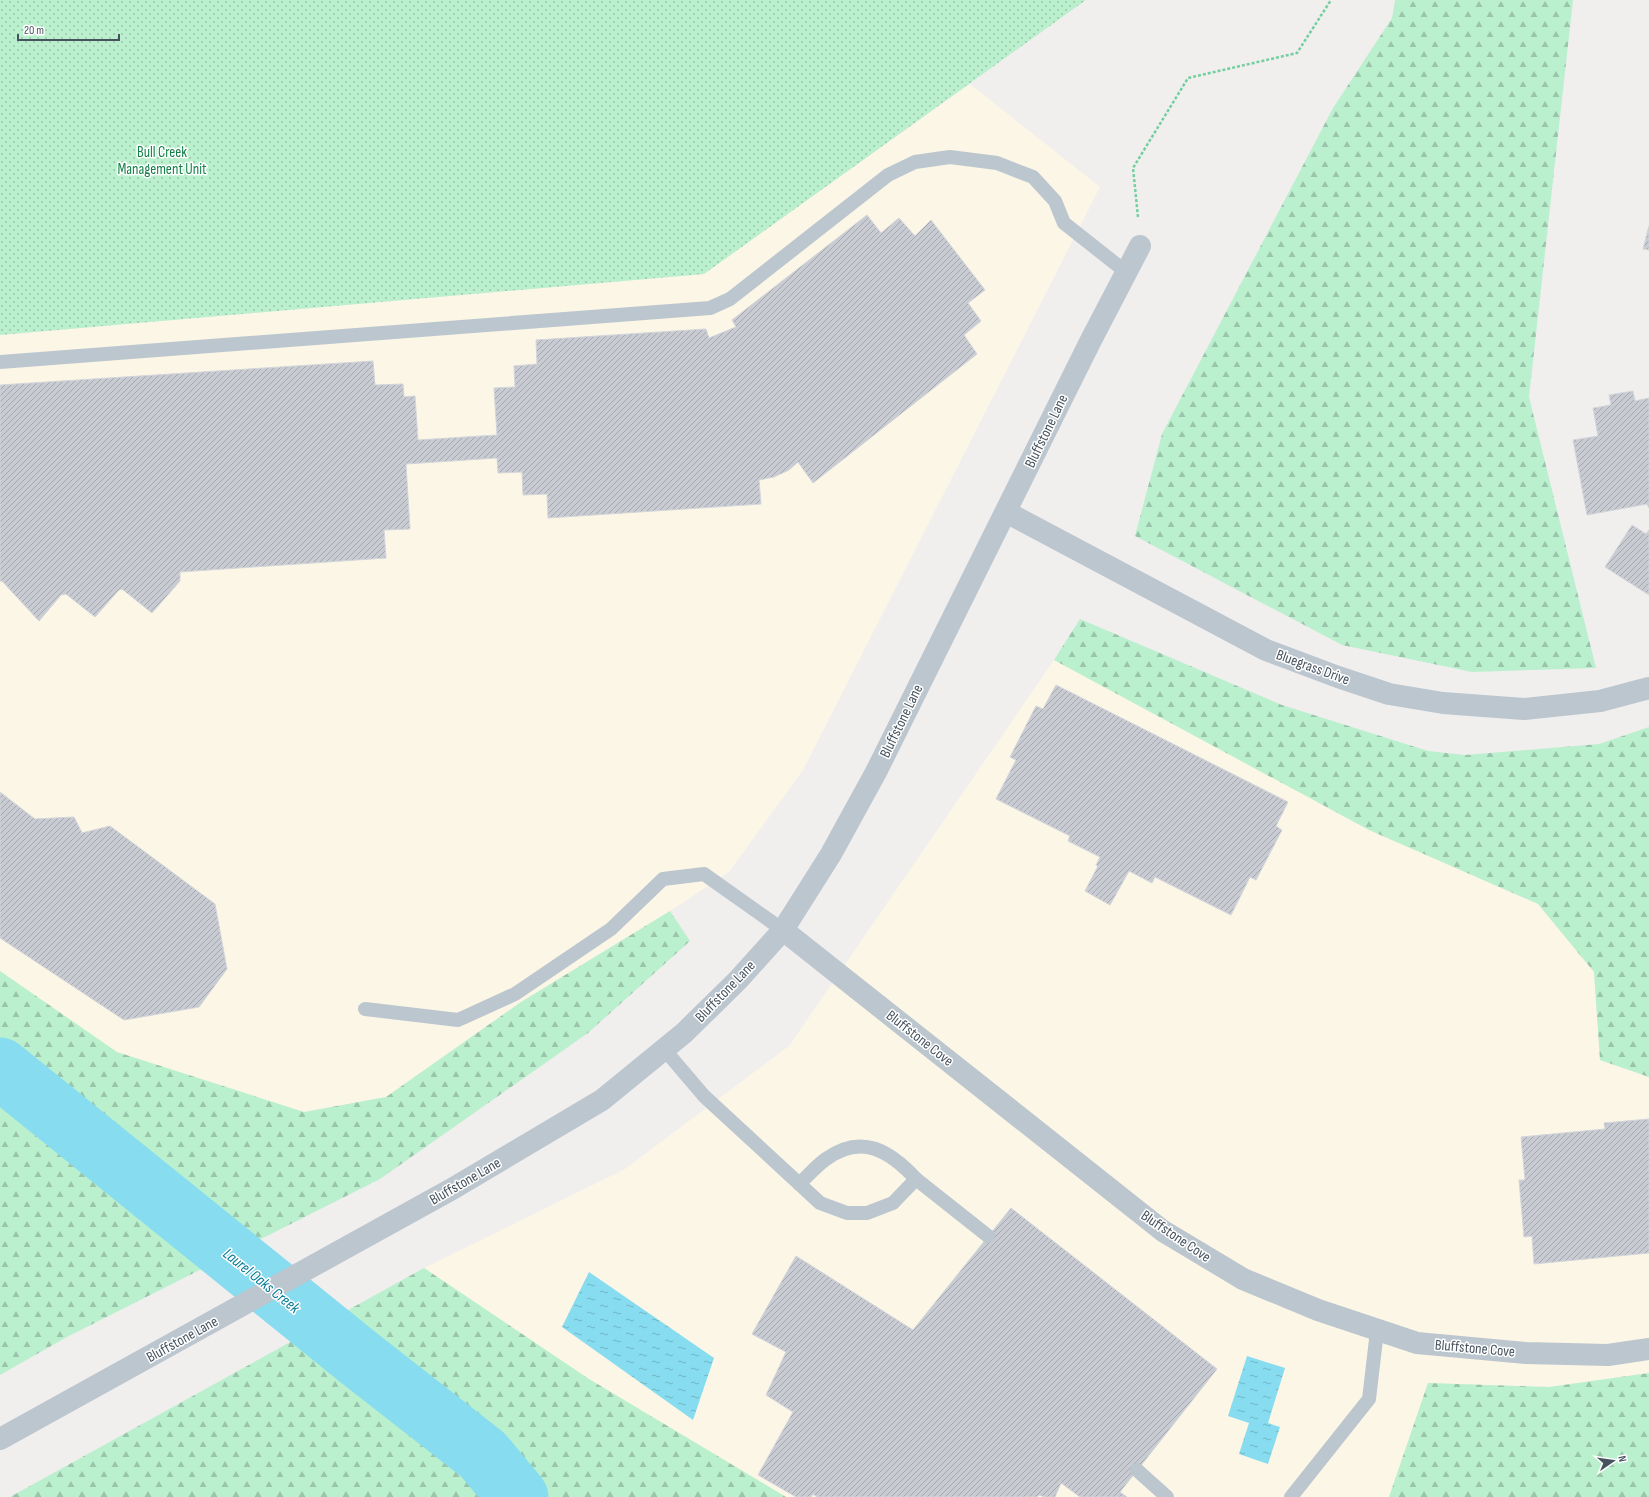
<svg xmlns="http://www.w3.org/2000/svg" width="1649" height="1497" viewBox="0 0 1649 1497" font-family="'Sofia Sans Condensed',sans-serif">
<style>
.commercial{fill:#fcf6e7}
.forest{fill:url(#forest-firs)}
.park{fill:url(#park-dots)}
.water{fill:url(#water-ripples)}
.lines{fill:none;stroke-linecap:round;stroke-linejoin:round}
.river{stroke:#87dcef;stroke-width:61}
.building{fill:url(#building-hatch);stroke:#d2d5da}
.path{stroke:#72d09f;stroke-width:2.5;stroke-dasharray:3 2;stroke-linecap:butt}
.lane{stroke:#bcc6ce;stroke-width:14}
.street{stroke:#bcc6ce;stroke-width:22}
.labels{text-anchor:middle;stroke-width:3;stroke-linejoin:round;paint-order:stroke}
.park-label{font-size:15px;fill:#148148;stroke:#fff}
.street-label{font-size:15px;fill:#46525d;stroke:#fff}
.water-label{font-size:16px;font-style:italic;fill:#087c96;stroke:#fff}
</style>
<defs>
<pattern id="forest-firs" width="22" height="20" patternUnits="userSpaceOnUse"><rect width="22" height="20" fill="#bbf0ce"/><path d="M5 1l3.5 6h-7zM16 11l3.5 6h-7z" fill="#9ac5aa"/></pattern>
<pattern id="park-dots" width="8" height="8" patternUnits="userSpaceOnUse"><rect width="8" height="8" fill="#bbf0ce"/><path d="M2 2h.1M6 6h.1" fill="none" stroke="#9ac5aa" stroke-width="1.8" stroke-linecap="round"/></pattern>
<pattern id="water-ripples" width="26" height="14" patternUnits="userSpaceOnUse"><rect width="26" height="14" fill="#87dcef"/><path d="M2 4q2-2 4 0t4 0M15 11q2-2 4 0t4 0" fill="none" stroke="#70b5c5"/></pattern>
<pattern id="building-hatch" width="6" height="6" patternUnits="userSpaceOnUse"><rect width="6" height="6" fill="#c8cbd1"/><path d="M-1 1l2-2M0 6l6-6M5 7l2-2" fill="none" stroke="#a4a7ad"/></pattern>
</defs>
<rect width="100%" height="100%" fill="#f1eeee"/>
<g class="commercial">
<polygon points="970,84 1100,187 803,770 729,872 670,911 521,1002 386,1097 304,1112 116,1052 0,971 0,335 704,274"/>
<polygon points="1054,660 1369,830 1538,904 1594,972 1600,1060 1649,1077 1649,1373 1549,1387 1428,1383 1389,1497 786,1497 589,1379 424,1268 625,1169 789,1046"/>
</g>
<g class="forest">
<polygon points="1395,0 1573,0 1529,397 1596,668 1472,672 1342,645 1135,536 1162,434 1333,108 1392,18"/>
<polygon points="1080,619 1282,705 1428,751 1465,755 1599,744 1649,727 1649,1077 1600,1060 1594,972 1538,904 1369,830 1054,660"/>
<polygon points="670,911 690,941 588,1033 380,1179 67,1337 0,1375 0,971 117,1052 304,1112 386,1097 521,1002"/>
<polygon points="424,1268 589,1379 786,1497 10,1497"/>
<polygon points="1649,1373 1649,1497 1389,1497 1428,1383 1549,1387"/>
</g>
<polygon class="park" points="0,0 1086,0 704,274 0,335"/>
<g class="water">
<polygon points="589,1272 714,1358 693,1420 562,1327"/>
<polygon points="1247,1356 1285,1368 1268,1423 1280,1427 1268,1464 1239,1454 1249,1423 1228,1416"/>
</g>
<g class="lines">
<polyline class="river" points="0,1068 359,1358 483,1455 518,1497"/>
</g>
<g class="building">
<polygon points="867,215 881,233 899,218 915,236 931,220 985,290 968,303 981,321 964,335 977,354 813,483 798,462 789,470 774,477 759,480 761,504 548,518 547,494 523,495 522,472 498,473 497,458 406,464 410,529 384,530 386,558 180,572 180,581 152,613 122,589 119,590 95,617 66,594 61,595 39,621 2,581 0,581 0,385 373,361 375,385 403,384 404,397 415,396 418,440 497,435 494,388 515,387 514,366 537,364 536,340 706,329 709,338 736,327 732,320"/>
<polygon points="1649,226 1649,250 1643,249"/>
<polygon points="1633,391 1635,401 1649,398 1649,508 1647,504 1587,515 1573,440 1598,436 1593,408 1611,405 1609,395"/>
<polygon points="1632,525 1646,534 1649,530 1649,595 1605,567"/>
<polygon points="1056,685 1288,802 1276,826 1282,830 1256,880 1250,877 1231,915 1155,877 1152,883 1129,871 1110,905 1085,891 1098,866 1096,865 1100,857 1068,841 1070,836 996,799 1016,760 1010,757 1036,706 1043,709"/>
<polygon points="0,792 35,819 74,817 82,833 110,826 215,904 227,969 199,1007 124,1020 0,938"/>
<polygon points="1649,1119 1649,1253 1534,1264 1532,1236 1524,1237 1519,1180 1525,1180 1521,1137 1605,1129 1604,1123"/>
<polygon points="1011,1208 1217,1369 1120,1492 1127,1497 1080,1497 1061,1483 1055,1497 1045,1497 1039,1495 1037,1497 817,1497 813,1494 811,1497 796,1497 758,1475 793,1412 766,1395 786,1352 752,1334 796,1256 913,1330"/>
</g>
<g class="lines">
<polyline class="path" points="1138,217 1133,168 1188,78 1297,53 1331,0"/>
<g class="lane">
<polyline points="0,362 710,308 730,299 888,175 915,162 950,157 997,163 1033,177 1055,201 1064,223 1126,272"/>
<polyline points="365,1009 458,1020 515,994 611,929 663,879 704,874 783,930"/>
<path d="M 664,1049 L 704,1096 L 820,1203 L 847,1213 L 867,1213 L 893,1203 L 916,1179 C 890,1151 862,1133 826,1159 C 816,1166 808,1176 799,1184"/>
<polyline points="916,1179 988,1236"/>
<polyline points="1137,1470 1167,1497"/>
<polyline points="1291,1497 1369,1399 1377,1331"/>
</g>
<g class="street">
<polyline points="1006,512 1266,650 1338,677 1389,694 1443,703 1524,709 1600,701 1649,688"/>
<polyline points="783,930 1163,1231 1243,1279 1318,1310 1417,1343 1526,1353 1608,1355 1649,1349"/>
<polyline points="0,1439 452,1189 602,1100 684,1033 738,980 783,930 831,854 876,772 1090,342 1140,246"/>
</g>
</g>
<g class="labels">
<g class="park-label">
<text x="162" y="157">Bull Creek<tspan x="162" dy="17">Management Unit</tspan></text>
</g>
<g class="street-label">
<text transform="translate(1046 431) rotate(-64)" y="5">Bluffstone Lane</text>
<text transform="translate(1313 667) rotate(20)" y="5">Bluegrass Drive</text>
<text transform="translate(901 721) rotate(-64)" y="5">Bluffstone Lane</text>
<text transform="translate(725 991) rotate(-46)" y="5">Bluffstone Lane</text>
<text transform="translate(920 1038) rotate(38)" y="5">Bluffstone Cove</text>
<text transform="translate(465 1181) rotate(-30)" y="5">Bluffstone Lane</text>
<text transform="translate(1176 1236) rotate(34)" y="5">Bluffstone Cove</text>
<text transform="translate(182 1339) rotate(-29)" y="5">Bluffstone Lane</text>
<text transform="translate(1475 1348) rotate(5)" y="5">Bluffstone Cove</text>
</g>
<g class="water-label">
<text transform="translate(262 1280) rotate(39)" y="6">Laurel Oaks Creek</text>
</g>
</g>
<g transform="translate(1613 1461) rotate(77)" stroke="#ffffff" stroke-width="3" paint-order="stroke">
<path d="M0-3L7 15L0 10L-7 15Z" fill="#46525d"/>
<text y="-6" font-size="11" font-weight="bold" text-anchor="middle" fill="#46525d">N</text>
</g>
<path d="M18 34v6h101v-6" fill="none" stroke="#46525d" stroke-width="2"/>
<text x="24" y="34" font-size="12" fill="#46525d" stroke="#ffffff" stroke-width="3" paint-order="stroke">20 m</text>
</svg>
